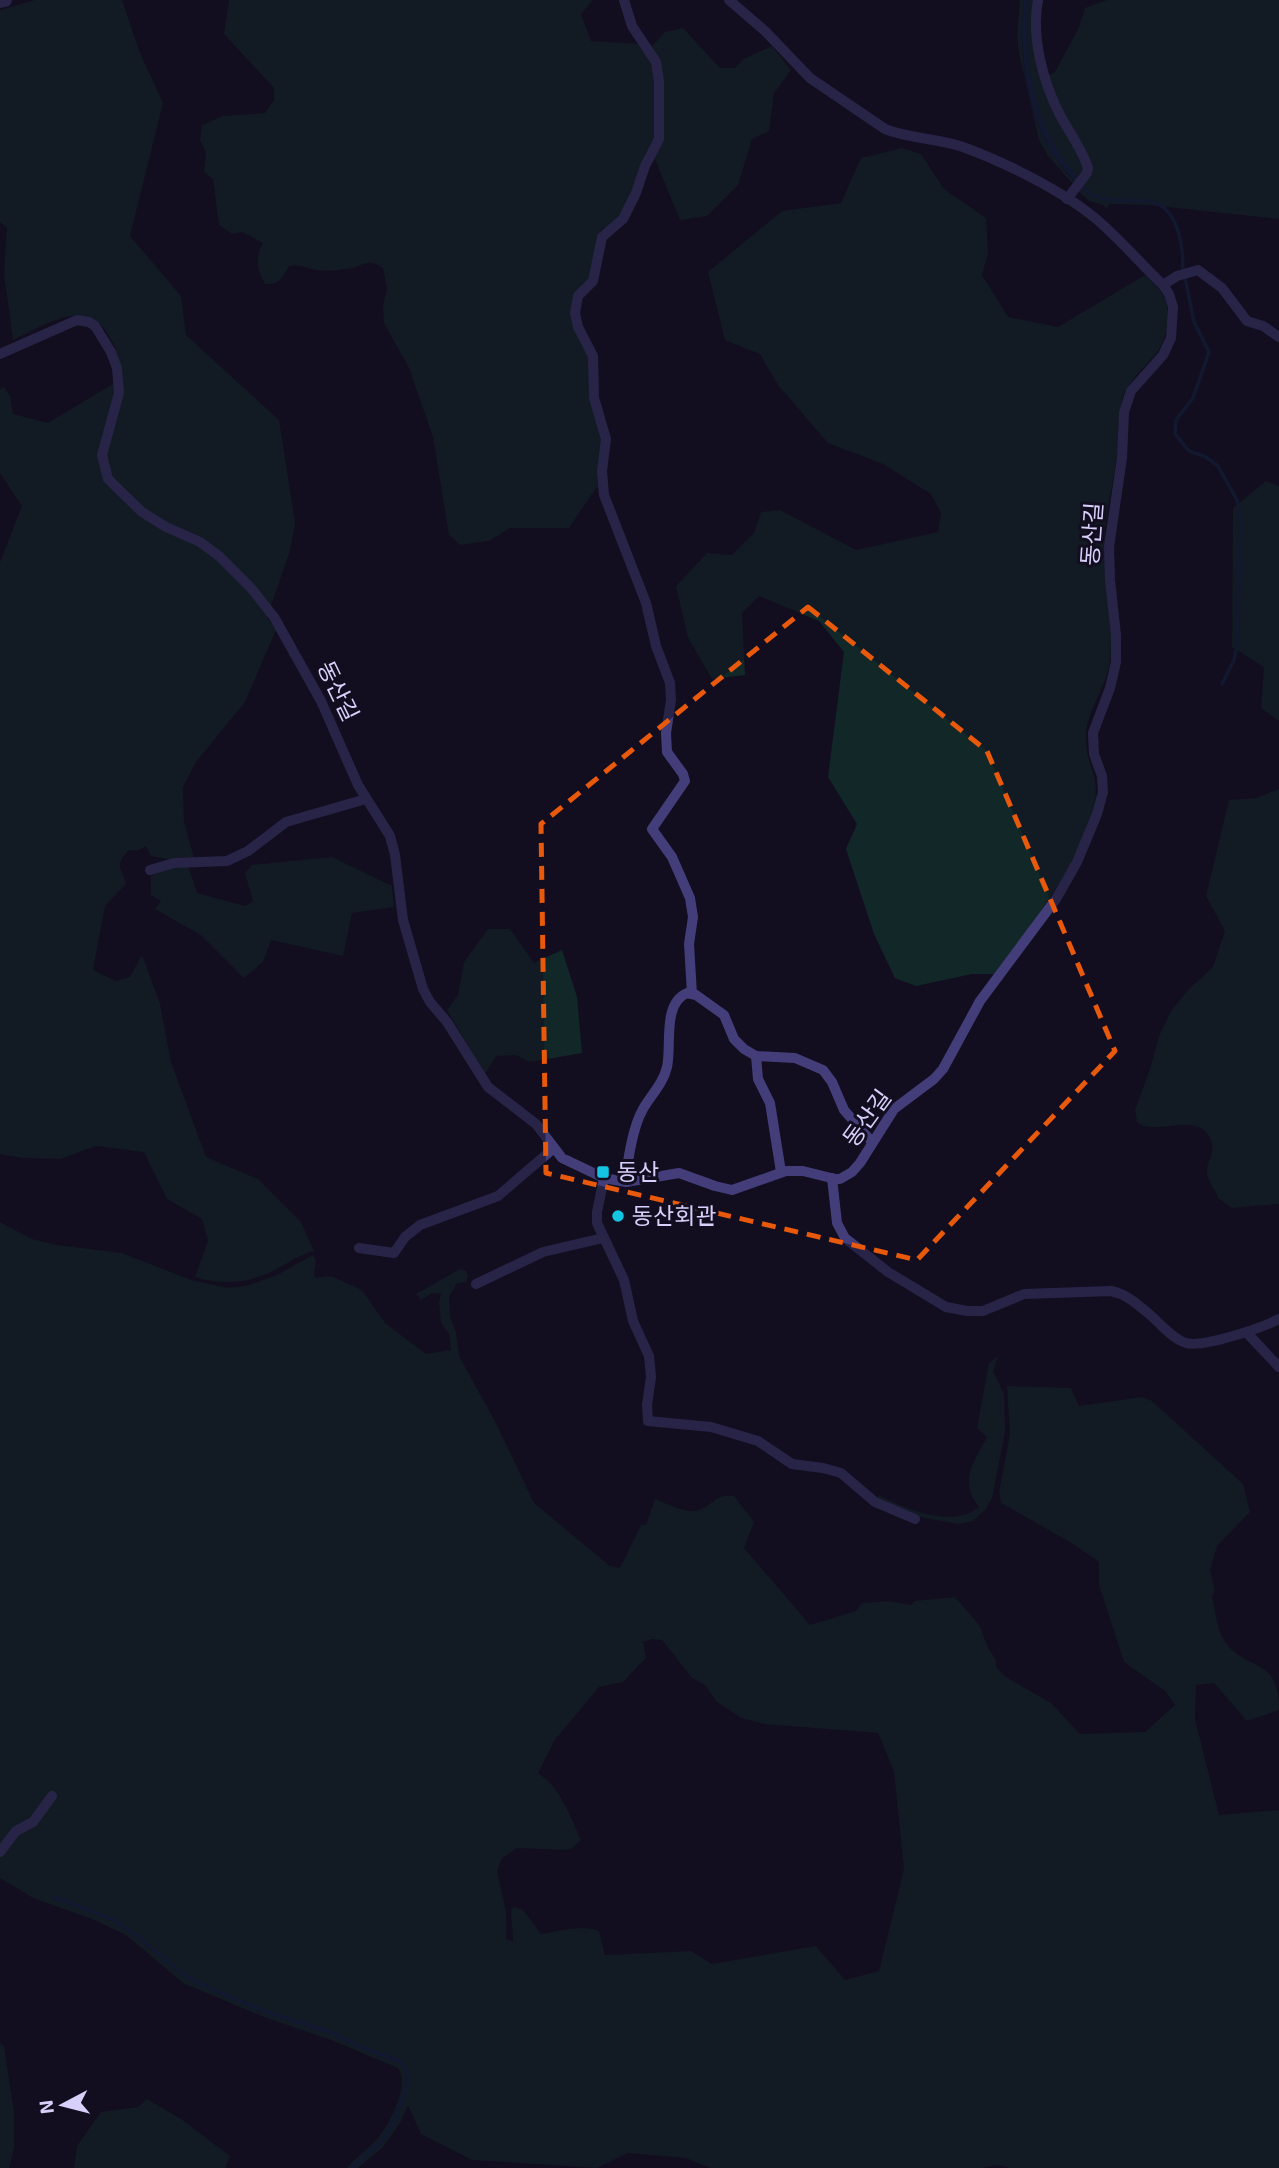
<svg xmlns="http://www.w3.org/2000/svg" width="1279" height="2168" viewBox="0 0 1279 2168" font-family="'Exo 2','Noto Sans KR',sans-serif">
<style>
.green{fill:#122828;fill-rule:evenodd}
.water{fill:#122444}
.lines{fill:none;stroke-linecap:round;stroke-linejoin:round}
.stream{stroke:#122444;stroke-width:3.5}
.minor{stroke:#433e7a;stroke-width:10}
.tertiary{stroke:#433e7a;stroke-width:14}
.marked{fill:none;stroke:#e8590c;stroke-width:5;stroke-dasharray:14 9;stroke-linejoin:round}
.poi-dot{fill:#14c4e3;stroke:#120e1f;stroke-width:2.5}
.labels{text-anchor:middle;stroke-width:6;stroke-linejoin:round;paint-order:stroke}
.street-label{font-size:23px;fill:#d7d0fb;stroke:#120e1f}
.poi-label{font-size:23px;fill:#d7d0fb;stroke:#120e1f;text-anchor:start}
</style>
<rect width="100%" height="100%" fill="#120e1f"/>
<g class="green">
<path d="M 35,0 L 122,0 L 140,53 L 163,103 L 130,236 L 181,296 L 186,335 L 279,420 L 295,523 L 290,551 L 267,617 L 276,630 L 245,702 L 196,762 L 183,787 L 184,822 L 194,858 L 172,860 L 151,856 L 146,846 L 137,851 L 129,850 C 113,867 122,867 126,884 L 105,906 L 93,970 L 116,981 L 130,977 L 140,958 L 143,957 L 160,1004 L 171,1062 L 206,1157 L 258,1179 L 301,1222 L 314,1251 C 301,1254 292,1261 280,1267 C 253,1283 224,1286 195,1277 L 208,1241 L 202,1219 L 167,1199 L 144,1152 L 96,1146 L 60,1159 L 22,1158 L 0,1154 L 0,562 L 22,506 L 0,473 L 0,390 L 4,387 L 10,396 L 13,414 L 48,423 L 113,384 L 123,383 C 122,366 118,351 109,336 C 86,295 45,326 13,340 L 4,274 L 7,228 L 0,222 L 0,10 Z"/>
<path d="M 229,0 L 593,0 L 581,14 L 591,41 L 641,44 L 653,60 L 657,140 L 629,202 L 611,226 L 603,228 L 599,232 L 593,274 L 573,298 L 589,351 L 602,433 L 600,487 L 596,488 L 569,528 L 510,528 L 489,541 L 460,545 L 449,535 L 433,437 L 409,368 L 384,323 L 383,305 L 387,289 L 383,268 C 365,256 363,268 346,269 C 337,270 326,272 317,270 C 306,268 301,264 289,266 C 283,278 279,285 265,284 C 256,268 255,259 263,243 L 242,232 L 232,234 L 219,225 L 213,179 L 204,172 L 206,153 L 200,140 L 202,125 L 223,116 L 265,113 L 274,100 L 274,88 L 224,34 Z"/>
<path d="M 1020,0 L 1024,0 C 1016,61 1030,137 1074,181 L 1073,184 L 1048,156 L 1039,140 L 1019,53 L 1017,36 Z"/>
<path d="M 1029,0 L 1035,0 L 1036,47 L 1084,169 L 1078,177 C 1033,136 1023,58 1029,0 Z"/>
<polygon points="1107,0 1279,0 1279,219 1148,205 1109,204 1107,209 1103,205 1089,201 1078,191 1088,177 1048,76 1055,72 1079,27 1085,8"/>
<polygon points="683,28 720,68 735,68 743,59 772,46 791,70 774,93 769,131 752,139 738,185 707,216 680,220 654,157 660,147 651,47 665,32"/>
<path d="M 902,148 L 921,154 L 944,189 L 986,218 L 988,253 L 982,275 L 1008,317 L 1058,327 L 1145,275 C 1152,282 1161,290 1165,299 C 1171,316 1166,342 1155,355 C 1144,368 1129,380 1123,397 C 1117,415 1119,436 1117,455 C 1116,467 1113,479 1111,491 C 1107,510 1104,530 1105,549 C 1107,586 1114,623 1110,660 C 1107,687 1087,710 1086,735 C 1084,766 1104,776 1092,813 C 1072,875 1032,923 994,974 L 972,974 L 916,986 L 895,978 L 874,934 L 846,849 L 857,824 L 828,777 L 844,652 L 819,621 L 759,596 L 742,613 L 745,675 L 712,679 L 688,638 L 676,586 L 707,553 L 732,555 L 754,533 L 761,512 L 780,510 L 856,550 L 938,532 L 941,513 L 931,494 L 883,464 L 828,443 L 778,385 L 760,354 L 725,340 L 708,272 L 782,211 L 841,203 L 861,158 Z"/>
<polygon points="1266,481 1279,486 1279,721 1261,708 1264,667 1232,647 1233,508"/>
<path d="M 1279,789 L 1279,1204 L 1232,1208 L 1218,1198 C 1216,1189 1208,1184 1207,1173 C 1206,1162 1216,1153 1211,1141 C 1200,1109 1156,1138 1137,1122 L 1135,1110 L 1150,1069 L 1159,1036 L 1171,1011 L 1188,990 L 1213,967 L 1225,931 L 1206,896 L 1229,800 L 1256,798 Z"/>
<path d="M 332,857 L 392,886 L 394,907 L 352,913 L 343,956 L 271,940 L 263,962 L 244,978 L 202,936 L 155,909 L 161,901 L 151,895 L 151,876 C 163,868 174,867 188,865 L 197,893 L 245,906 L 253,901 L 245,873 L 252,865 Z"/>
<polygon points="488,929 510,929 534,963 562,950 577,997 582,1053 530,1062 516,1055 496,1056 485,1074 447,1010 458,995 464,962"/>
<path d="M 0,1222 L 32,1239 L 57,1245 L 122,1253 L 191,1280 L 228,1288 L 245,1286 L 277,1275 L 313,1255 L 316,1260 L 314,1275 L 316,1278 L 331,1276 L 362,1290 L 385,1323 L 426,1354 L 451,1350 L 449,1334 L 441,1323 L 439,1302 L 441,1294 L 432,1293 L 421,1300 L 416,1294 L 460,1269 L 466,1271 L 468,1275 L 466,1282 L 457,1283 L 449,1297 L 450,1317 L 456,1332 L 459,1356 L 497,1425 L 534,1503 L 610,1566 L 620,1568 L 641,1525 L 646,1525 L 655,1499 C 668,1504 686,1514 699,1510 C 716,1504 713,1494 734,1496 L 754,1522 L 744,1548 L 810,1625 L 856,1611 L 862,1603 L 889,1601 L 911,1605 L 915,1601 L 955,1597 L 980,1626 L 988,1648 L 996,1660 L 996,1667 L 1006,1677 L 1051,1703 L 1080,1734 L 1145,1732 L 1175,1705 L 1165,1691 L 1124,1662 L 1099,1585 L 1099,1562 L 1070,1542 L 1001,1503 L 999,1492 L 1010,1434 L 1007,1386 L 1071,1388 L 1079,1406 L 1142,1397 L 1152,1401 L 1243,1484 L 1250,1512 L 1217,1546 L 1210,1570 L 1215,1591 L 1212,1597 C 1216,1610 1216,1628 1224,1640 C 1247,1674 1279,1654 1279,1710 L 1247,1721 L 1214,1683 L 1196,1685 L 1195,1719 L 1219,1815 L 1279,1810 L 1279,2168 L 1010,2168 L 998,2165 L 982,2168 L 710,2168 L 686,2158 L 628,2153 L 597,2168 L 472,2160 L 421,2134 L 408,2105 L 400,2123 L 383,2147 L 358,2168 L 347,2168 C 355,2158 367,2150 376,2140 C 388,2127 411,2085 398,2068 L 331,2040 L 264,2017 L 183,1983 L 126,1935 L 92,1919 L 33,1898 L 0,1878 ZM 652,1639 L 662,1640 L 692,1678 L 705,1685 L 716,1701 L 741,1718 L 764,1724 L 878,1733 L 894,1771 L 904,1869 L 879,1971 L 845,1980 L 816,1946 L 712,1964 L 691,1951 L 605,1955 L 599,1931 C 582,1924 559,1931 541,1934 L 523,1910 L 514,1907 L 511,1910 L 513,1941 L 506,1939 L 506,1912 L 497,1871 L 502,1858 L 517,1848 L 565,1850 L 571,1849 L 581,1840 C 571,1818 560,1786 538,1773 L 554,1741 L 599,1687 L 623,1682 L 646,1658 L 643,1642 Z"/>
<path d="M 998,1356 L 993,1371 L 1004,1394 L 1005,1432 L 992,1498 L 986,1509 L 973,1521 L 958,1524 L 908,1515 L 876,1499 L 879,1495 C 905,1509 953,1529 979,1507 C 958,1481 974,1462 987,1437 L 977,1428 L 989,1363 Z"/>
<polygon points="0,2043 4,2046 14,2112 14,2148 9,2168 0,2168"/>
<polygon points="147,2099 181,2119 230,2156 225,2168 74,2168 77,2146 101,2112 138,2107"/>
</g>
<path class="water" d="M 1024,0 L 1029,0 C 1023,61 1034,131 1078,177 C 1084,184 1089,191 1096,197 C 1085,193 1078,185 1071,177 C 1029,135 1017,57 1024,0 Z"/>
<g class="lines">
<g class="stream">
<path d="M 1092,195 C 1110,203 1128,199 1147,201 C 1178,204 1183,245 1183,269"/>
<polyline points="1185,278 1194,322 1209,352 1193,398 1176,420 1175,434 1189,451 1206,457 1218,466 1237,500 1241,520 1237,644 1234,660 1222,684"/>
<polyline points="54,1897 112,1919 136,1935 183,1974 198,1983 261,2010 332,2033 361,2047 401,2062 408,2072 408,2082 396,2118 383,2140 352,2168"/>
</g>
<g class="minor">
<polyline points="624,0 632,26 656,62 659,81 659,139 645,166 636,193 623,219 602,237 593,281 578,296 575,313 578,327 593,356 594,398 606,439 602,471 604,495 646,603 656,646 670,683 671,700 666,733 667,752 683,774 685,781 652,829 672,857 690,898 693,917 689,944 692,994"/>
<path d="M 1038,0 C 1031,37 1043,82 1060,115 C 1069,132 1082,149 1088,168 L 1087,173 L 1067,199"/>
<polyline points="1163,285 1177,276 1198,270 1222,288 1247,321 1263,326 1279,337"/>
<path d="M 0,354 L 77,320 L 89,322 L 95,326 L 111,352 L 117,368 L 119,393 L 102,455 L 108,479 L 142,512 L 166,527 L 200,542 L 219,556 L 251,588 L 274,617 L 321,701 L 358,785 L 390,836 L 395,855 L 403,920 L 423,989 L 430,1002 L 447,1022 L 488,1087 L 536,1124 L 562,1158 L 604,1178 L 626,1182 L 679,1173 L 715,1186 L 732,1190 L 786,1171 L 803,1171 L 835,1179 L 840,1179 L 852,1172 L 860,1163 L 894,1109 L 934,1079 L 943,1069 L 980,1001 L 1056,899 L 1077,862 L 1097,814 L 1103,792 L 1102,776 L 1094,754 L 1093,733 L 1110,688 L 1116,662 L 1116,635 L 1110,580 L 1109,547 L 1122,458 L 1124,412 L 1131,391 L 1163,355 L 1171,338 L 1173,307 L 1169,294 L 1163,285 C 1140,263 1119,238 1095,218 C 1061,190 1004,162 963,147 C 937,138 910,139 885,129 L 810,78 L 765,31 L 729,0"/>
<polyline points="150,870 174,863 227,861 248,851 286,822 366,799"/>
<polyline points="756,1056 758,1079 770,1103 781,1172"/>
<polyline points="604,1178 597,1212 597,1223 624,1280 633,1321 649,1356 651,1377 647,1405 648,1421 711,1427 758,1441 792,1464 823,1468 841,1473 875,1502 915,1519"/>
<path d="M 832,1178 L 837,1223 L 845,1238 L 888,1272 L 946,1307 L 967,1311 L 983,1311 L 1024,1294 L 1111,1291 C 1126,1294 1136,1303 1148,1313 C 1159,1322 1172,1339 1186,1343 C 1202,1348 1262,1328 1279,1319"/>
<path d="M 626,1182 C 627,1162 633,1126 643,1109 C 651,1095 663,1084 667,1067 C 672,1045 662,1004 687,993 L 696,995 L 724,1015 L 734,1039 L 744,1049 L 756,1056 L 795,1058 L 823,1070 L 832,1082 L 844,1110 L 872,1142"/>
<polyline points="359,1248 394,1253 405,1237 420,1225 498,1196 554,1148"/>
<polyline points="476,1284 543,1252 603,1238"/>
<polyline points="1247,1333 1279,1367"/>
<polyline points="0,1852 16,1831 33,1822 52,1796"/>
</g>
<polyline class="tertiary" points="0,1 5,0"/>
</g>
<path d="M0 0H1279V2168H0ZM 808,607 L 987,751 L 1115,1051 L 917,1260 L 546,1173 L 541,824 Z" fill="#120e1f" fill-opacity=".55" fill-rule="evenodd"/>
<path class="marked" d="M 808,607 L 987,751 L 1115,1051 L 917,1260 L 546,1173 L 541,824 Z"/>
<g class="poi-dot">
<rect x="596" y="1165" width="14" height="14" rx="3.5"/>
<circle cx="618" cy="1216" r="7"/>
</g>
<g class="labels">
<g class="street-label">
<text transform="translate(1092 534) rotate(-86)" y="8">동산길</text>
<text transform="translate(338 691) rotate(64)" y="8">동산길</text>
<text transform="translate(867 1118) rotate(-54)" y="8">동산길</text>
</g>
<g class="poi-label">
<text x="617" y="1180">동산</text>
<text x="632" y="1224">동산회관</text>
</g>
</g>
<g transform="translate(63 2105) rotate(263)" stroke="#120e1f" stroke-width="5" paint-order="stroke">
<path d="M0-5L12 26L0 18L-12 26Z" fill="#d7d0fb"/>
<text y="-10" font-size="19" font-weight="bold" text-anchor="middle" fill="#d7d0fb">N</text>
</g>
</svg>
